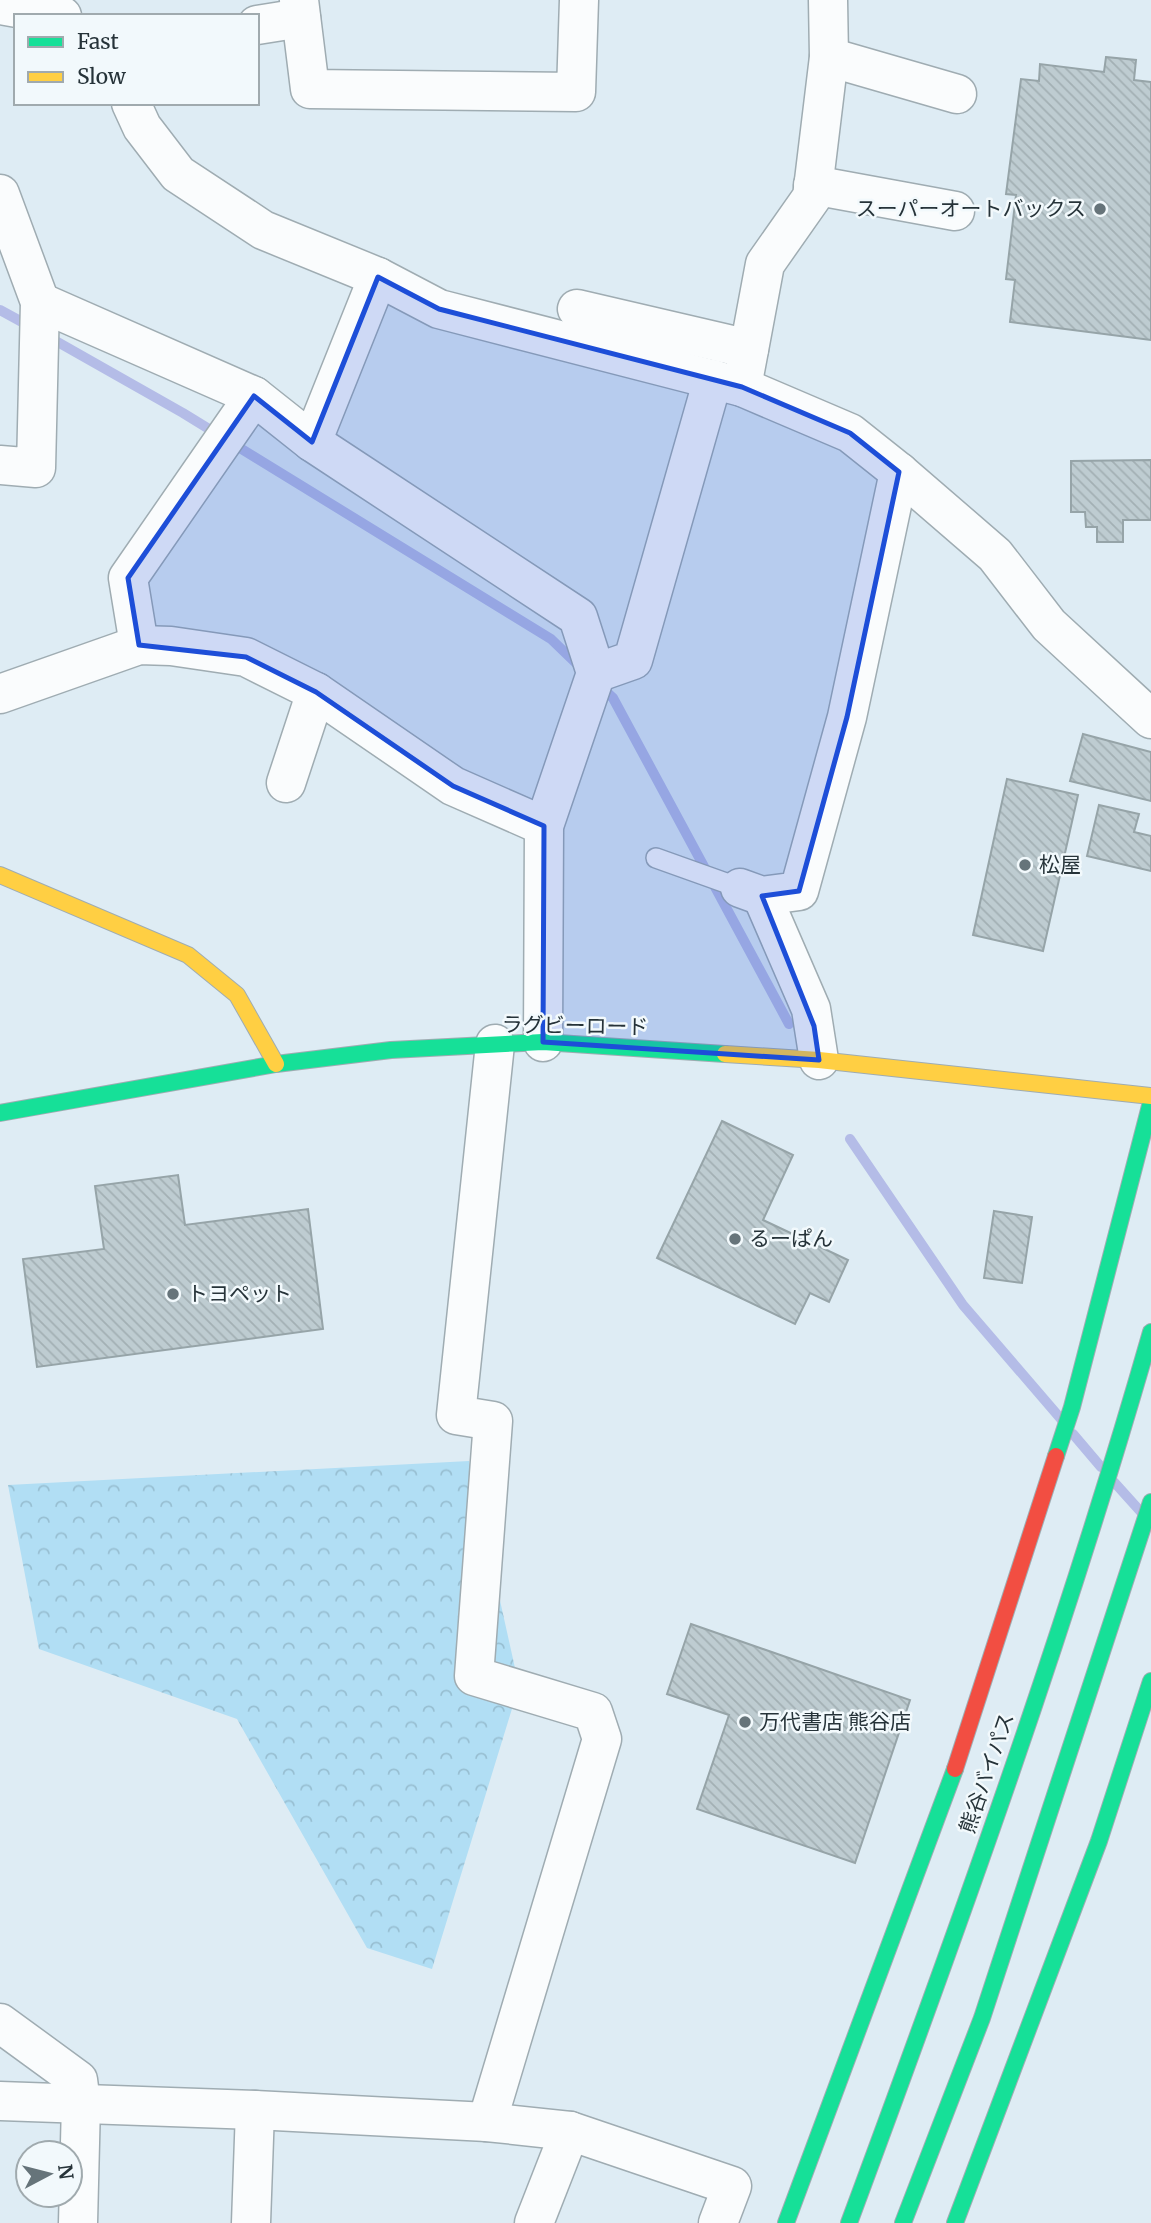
<svg xmlns="http://www.w3.org/2000/svg" width="1151" height="2223" viewBox="0 0 1151 2223" font-family="Merriweather,'Noto Sans JP',serif">
<style>
.forest{fill:url(#forest-crowns)}
.lines{fill:none;stroke-linecap:round;stroke-linejoin:round}
.stream{stroke:#b4bce7;stroke-width:10}
.building{fill:url(#building-back-hatch);stroke:#96a4a8;stroke-width:2}
.lane-casing{stroke:#9facb2;stroke-width:22}
.street-casing{stroke:#9facb2;stroke-width:41}
.fast-casing{stroke:#9facb2;stroke-width:18}
.slow-casing{stroke:#9facb2;stroke-width:18}
.jam-casing{stroke:#9facb2;stroke-width:18}
.lane{stroke:#fafcfd;stroke-width:19}
.street{stroke:#fafcfd;stroke-width:38}
.fast{stroke:#16e098;stroke-width:16}
.slow{stroke:#ffcf43;stroke-width:16}
.jam{stroke:#f24e42;stroke-width:16}
.marked{fill:#1d4ed8;fill-opacity:0.2;stroke:#1d4ed8;stroke-width:5;stroke-linejoin:round}
.poi-dot{fill:#66747a;stroke:#f2f9fc;stroke-width:2.5}
.labels{text-anchor:middle;stroke-width:5;stroke-linejoin:round;paint-order:stroke}
.poi-label{font-size:21px;fill:#263339;stroke:#f2f9fc;text-anchor:start}
.street-label{font-size:21px;fill:#263339;stroke:#f2f9fc}
</style>
<defs>
<pattern id="forest-crowns" width="20" height="18" patternUnits="userSpaceOnUse" patternTransform="scale(1.75)"><rect width="20" height="18" fill="#b1def4"/><path d="M2 6a3 3 0 1 1 6 0M12 15a3 3 0 1 1 6 0" fill="none" stroke="#98bfd2"/></pattern>
<pattern id="building-back-hatch" width="6" height="6" patternUnits="userSpaceOnUse" patternTransform="scale(1.75)"><rect width="6" height="6" fill="#beccd1"/><path d="M-1 5l2 2M0 0l6 6M5-1l2 2" fill="none" stroke="#a3b0b4"/></pattern>
</defs>
<rect width="100%" height="100%" fill="#deecf4"/>
<polygon class="forest" points="469,1461 519,1686 432,1969 367,1948 237,1719 39,1649 8,1485"/>
<g class="lines">
<g class="stream">
<polyline points="0,310 33,328"/>
<polyline points="47,336 183,413 551,639 580,667"/>
<polyline points="599,685 613,698 789,1024"/>
<polyline points="850,1139 963,1305 1061,1419"/>
<polyline points="1073,1434 1101,1467"/>
<polyline points="1114,1482 1141,1512"/>
</g>
</g>
<g class="building">
<polygon points="1106,57 1136,60 1134,80 1151,82 1151,340 1010,322 1015,280 1006,279 1016,195 1006,194 1021,79 1039,81 1040,64 1104,72"/>
<polygon points="1151,460 1151,520 1123,520 1123,542 1097,542 1097,527 1086,527 1085,512 1071,512 1071,461"/>
<polygon points="1083,734 1151,752 1151,801 1070,781"/>
<polygon points="1007,779 1078,795 1043,951 973,935"/>
<polygon points="1099,805 1139,814 1134,832 1151,836 1151,871 1087,856"/>
<polygon points="722,1121 793,1155 763,1220 848,1260 829,1302 810,1293 795,1324 657,1258"/>
<polygon points="178,1175 185,1225 308,1209 323,1329 37,1367 23,1259 104,1249 95,1186"/>
<polygon points="994,1211 1032,1217 1022,1283 984,1278"/>
<polygon points="691,1624 910,1700 855,1863 697,1809 729,1715 667,1694"/>
</g>
<g class="lines">
<defs>
<polyline id="lane" points="656,858 740,888"/>
<g id="street">
<polyline points="299,0 310,89 576,92 579,0"/>
<polyline points="0,5 62,16"/>
<polyline points="257,25 301,18"/>
<polyline points="829,57 957,94"/>
<polyline points="131,103 142,127 178,174 263,230 378,277 439,309 742,387 850,433 899,472 995,555 1049,625 1151,719"/>
<polyline points="813,185 955,211"/>
<polyline points="0,194 40,302 36,468 0,465"/>
<polyline points="40,302 254,396 312,442 578,617 596,673 544,826 543,1042"/>
<polyline points="577,309 749,349"/>
<polyline points="742,387 765,264 812,197 829,57 828,0"/>
<polyline points="312,442 378,277"/>
<polyline points="139,645 128,578 254,396"/>
<polyline points="596,673 633,660 713,379"/>
<polyline points="0,694 139,645 171,646 246,657 316,692 453,786 544,826"/>
<polyline points="286,783 316,692"/>
<polyline points="740,888 762,896 799,891 847,717 899,472"/>
<polyline points="762,896 811,1009 819,1060"/>
<polyline points="0,2023 78,2080 81,2103 78,2223"/>
<polyline points="0,2101 255,2110 487,2122 570,2131 732,2186 718,2223"/>
<polyline points="487,2122 602,1739 593,1712 474,1676 493,1421 456,1415 495,1044"/>
<polyline points="251,2223 255,2110"/>
<polyline points="534,2223 570,2131"/>
</g>
<g id="fast">
<polyline points="0,1113 276,1064 391,1050 543,1042 725,1054"/>
<polyline points="1056,1456 1072,1407 1151,1102"/>
<polyline points="786,2223 955,1769"/>
<path d="M 849,2223 C 958,1929 1065,1633 1151,1332"/>
<polyline points="903,2223 982,2018 1151,1502"/>
<polyline points="955,2223 1099,1841 1151,1681"/>
</g>
<g id="slow">
<polyline points="0,875 188,955 237,995 276,1064"/>
<polyline points="725,1054 819,1060 1151,1096"/>
</g>
<polyline id="jam" points="955,1769 1056,1456"/>
</defs>
<use href="#lane" class="lane-casing"/>
<use href="#street" class="street-casing"/>
<use href="#fast" class="fast-casing"/>
<use href="#slow" class="slow-casing"/>
<use href="#jam" class="jam-casing"/>
<use href="#lane" class="lane"/>
<use href="#street" class="street"/>
<use href="#fast" class="fast"/>
<use href="#slow" class="slow"/>
<use href="#jam" class="jam"/>
</g>
<path class="marked" d="M 378,277 L 439,309 L 742,387 L 850,433 L 899,472 L 847,717 L 799,891 L 762,896 L 814,1026 L 819,1060 L 543,1042 L 544,826 L 453,786 L 316,692 L 246,657 L 139,645 L 128,578 L 254,396 L 312,442 Z"/>
<g class="poi-dot">
<circle cx="1100" cy="209" r="7"/>
<circle cx="1025" cy="865" r="7"/>
<circle cx="735" cy="1239" r="7"/>
<circle cx="173" cy="1294" r="7"/>
<circle cx="745" cy="1722" r="7"/>
</g>
<g class="labels">
<g class="poi-label">
<text x="1086" y="216" text-anchor="end">スーパーオートバックス</text>
<text x="1039" y="872">松屋</text>
<text x="749" y="1246">るーぱん</text>
<text x="187" y="1301">トヨペット</text>
<text x="759" y="1729">万代書店 熊谷店</text>
</g>
<g class="street-label">
<text transform="translate(575 1026) rotate(1)" y="7">ラグビーロード</text>
<text transform="translate(987 1773) rotate(-71)" y="7">熊谷バイパス</text>
</g>
</g>
<rect x="14" y="14" width="245" height="91" fill="#f2f9fc" stroke="#a0aaae" stroke-width="2"/>
<rect x="28" y="37" width="35" height="10" fill="#16e098" stroke="#a0aaae" stroke-width="2"/>
<text x="77" y="49" font-size="21" fill="#263339">Fast</text>
<rect x="28" y="72" width="35" height="10" fill="#ffcf43" stroke="#a0aaae" stroke-width="2"/>
<text x="77" y="84" font-size="21" fill="#263339">Slow</text>
<g transform="translate(49 2174) rotate(83)"><circle r="33" fill="#f2f9fc" stroke="#a0aaae" stroke-width="2"/>
<path d="M0-5L12 26L0 18L-12 26Z" fill="#66747a"/>
<text y="-10" font-size="19" font-weight="bold" text-anchor="middle" fill="#263339">N</text>
</g>
</svg>
